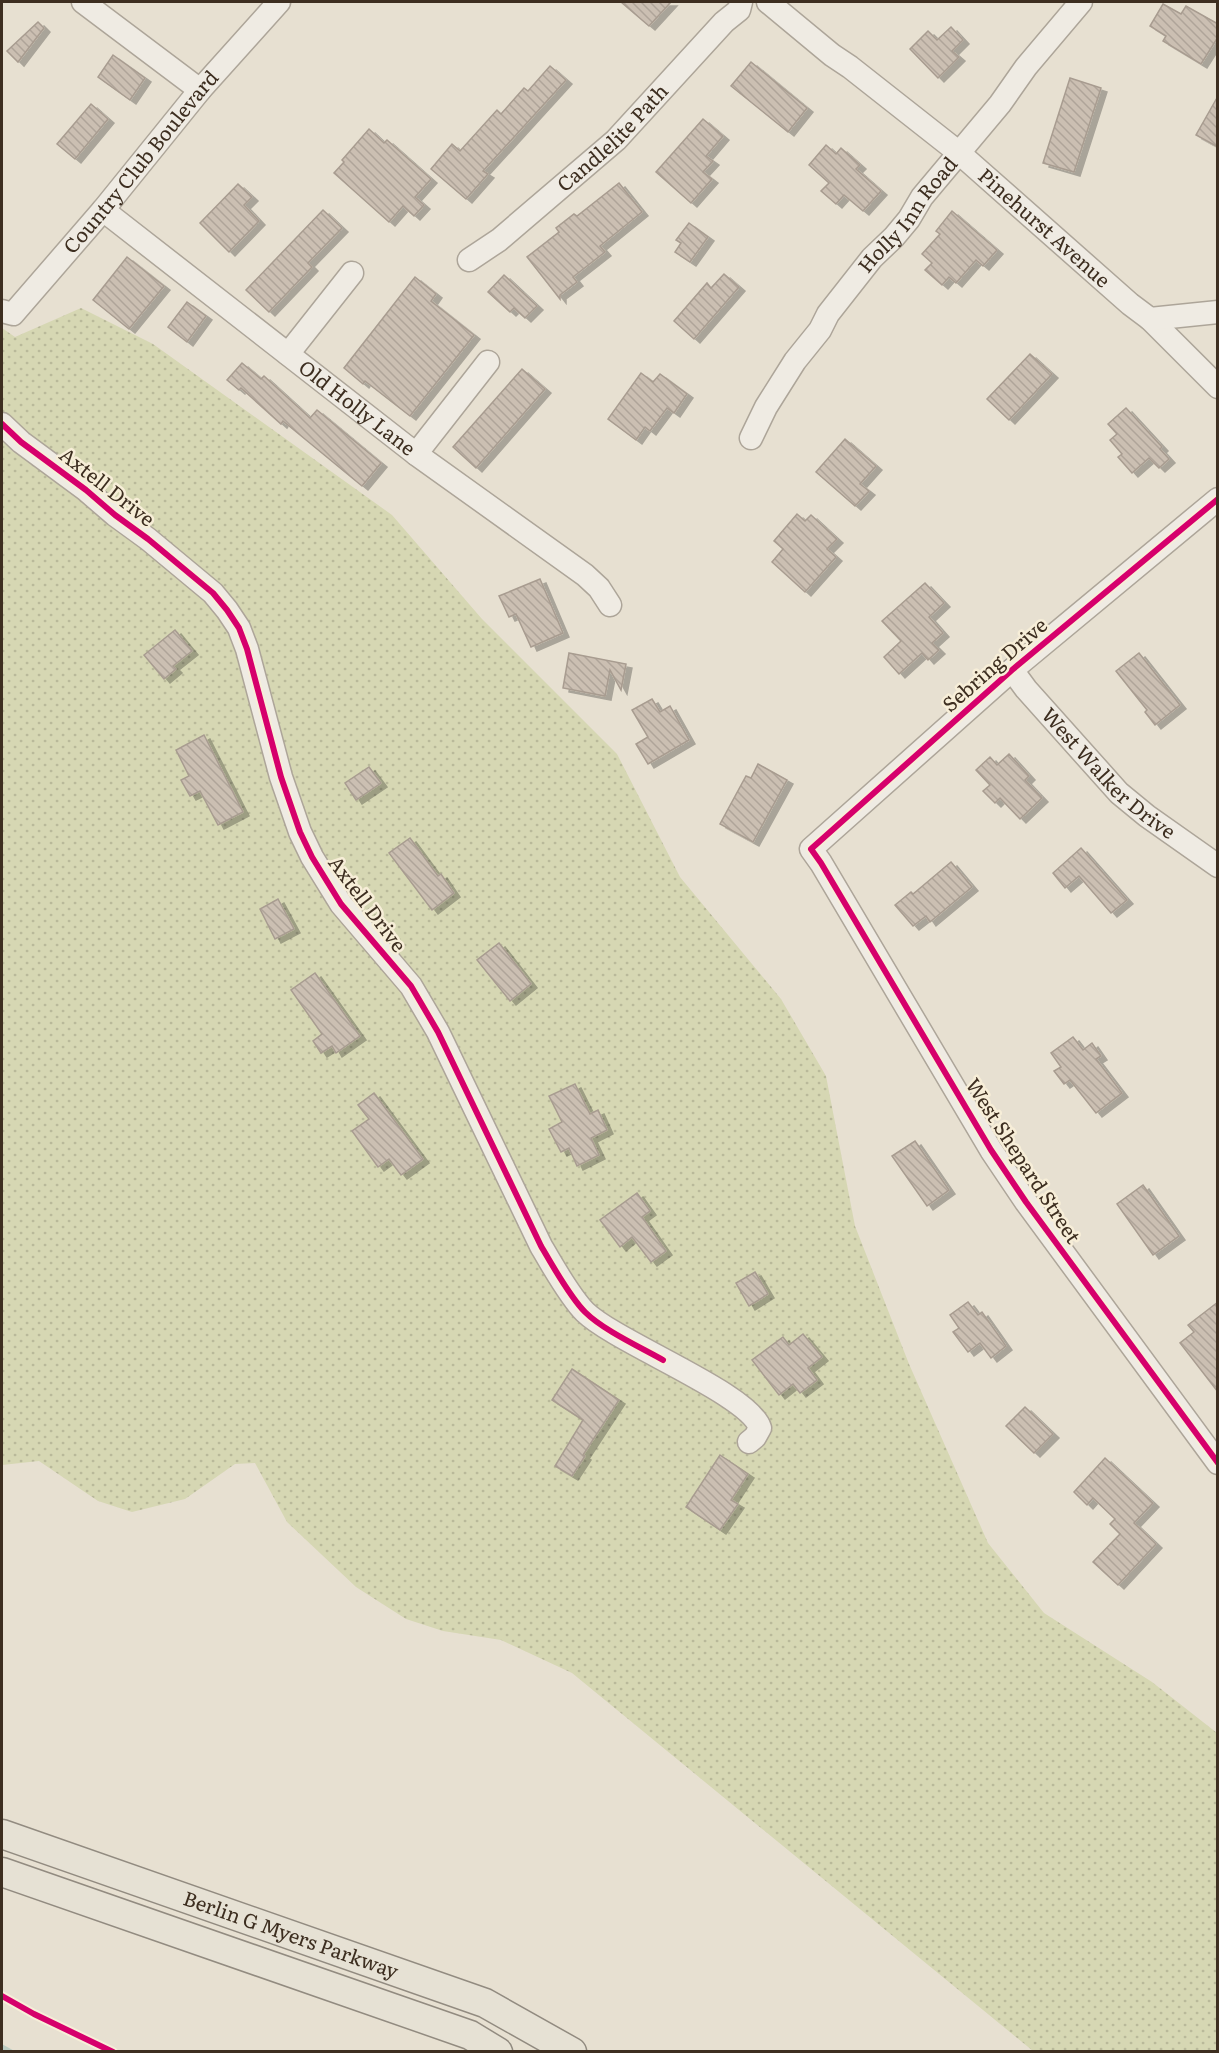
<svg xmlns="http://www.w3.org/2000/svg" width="1219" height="2053" viewBox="0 0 1219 2053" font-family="Literata,serif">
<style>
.grass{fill:url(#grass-dots)}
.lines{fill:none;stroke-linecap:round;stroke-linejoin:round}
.stream{stroke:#bcccc2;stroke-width:5}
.building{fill:url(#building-back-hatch);stroke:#a89c90;stroke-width:1.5;filter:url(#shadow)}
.minor-casing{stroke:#ada599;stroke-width:25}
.major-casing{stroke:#928b80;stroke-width:31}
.minor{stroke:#efebe3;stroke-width:22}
.major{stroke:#e6e1d4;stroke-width:28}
.cycleway-casing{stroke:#f7eed8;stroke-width:10}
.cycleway{stroke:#d6006c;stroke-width:6}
.labels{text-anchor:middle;stroke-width:5;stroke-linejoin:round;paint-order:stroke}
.street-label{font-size:20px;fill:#3d2e20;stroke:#f7eed8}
</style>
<defs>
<pattern id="grass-dots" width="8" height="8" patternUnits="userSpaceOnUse" patternTransform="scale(1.5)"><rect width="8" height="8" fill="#d6d7b3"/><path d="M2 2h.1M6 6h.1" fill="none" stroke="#b9b99a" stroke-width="1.8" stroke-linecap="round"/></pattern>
<pattern id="building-back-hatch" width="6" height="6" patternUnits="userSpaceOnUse" patternTransform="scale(1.5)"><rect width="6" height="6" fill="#cbbfb2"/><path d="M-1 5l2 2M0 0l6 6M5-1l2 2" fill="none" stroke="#afa499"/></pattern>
<filter id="shadow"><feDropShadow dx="6" dy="4" stdDeviation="0" flood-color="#0004"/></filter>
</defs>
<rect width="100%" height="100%" fill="#e7e0d1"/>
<polygon class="grass" points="81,308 153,344 392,515 482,619 617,754 680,877 781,999 826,1076 855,1226 909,1364 988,1543 1044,1613 1152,1682 1217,1733 1217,2051 1033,2051 572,1673 501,1640 443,1631 406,1619 356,1587 287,1522 255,1463 235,1464 185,1499 132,1512 98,1501 39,1461 2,1465 2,328 15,337"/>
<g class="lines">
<polyline class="stream" points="2,2047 11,2052"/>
</g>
<g class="building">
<polygon points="621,2 671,2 649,26"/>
<polygon points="1163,4 1181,14 1186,6 1218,24 1218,37 1201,64 1163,41 1166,36 1150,26"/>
<polygon points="38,22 44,28 18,62 7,51"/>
<polygon points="951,27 963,40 952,51 959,57 938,78 910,49 928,31 937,40"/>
<polygon points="113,55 145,78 130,100 98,77"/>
<polygon points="751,62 807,108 788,132 731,86"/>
<polygon points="550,66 566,80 483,171 488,174 466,199 431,169 452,144 460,151 497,110 501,114 524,88 528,91"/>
<polygon points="1070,78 1101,88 1074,172 1043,163"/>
<polygon points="1218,96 1218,147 1196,135"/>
<polygon points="91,104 108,119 75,159 57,144"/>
<polygon points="703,119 723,136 706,156 713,161 703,172 712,179 691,203 656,172"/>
<polygon points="369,129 384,143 387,140 431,179 415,197 424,205 414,216 403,206 389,222 334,173 344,162 342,160"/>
<polygon points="826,145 836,154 841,148 860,165 856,169 881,191 863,211 844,195 836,204 821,191 829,183 809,165"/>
<polygon points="619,183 642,212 600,246 605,252 573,277 577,282 560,295 560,299 527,257 559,232 556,228 574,214 577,216"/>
<polygon points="238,184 252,197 244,205 259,221 229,252 200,223"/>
<polygon points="323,210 342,228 308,263 312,267 269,312 246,290"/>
<polygon points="952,211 997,250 983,266 976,260 956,283 949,277 942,285 925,270 932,263 922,254 940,234 936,231"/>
<polygon points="689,223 708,237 690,262 675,252 681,243 676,240"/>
<polygon points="127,257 164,286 129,329 93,300"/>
<polygon points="724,274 739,287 694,339 674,321 707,283 711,288"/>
<polygon points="504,275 537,306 525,318 514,308 510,312 488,292"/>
<polygon points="415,277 436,294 431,301 474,335 410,416 365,381 363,384 344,368"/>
<polygon points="187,302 206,316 187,342 168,327"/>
<polygon points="1030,354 1052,374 1009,420 987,399"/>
<polygon points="242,363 261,379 264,376 310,418 317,410 381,463 362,486 283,421 281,424 241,388 239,390 227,380"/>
<polygon points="522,369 545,389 476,468 453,447"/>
<polygon points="641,373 653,382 660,374 687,394 674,413 667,408 650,431 645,427 636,440 608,419"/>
<polygon points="1126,408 1162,447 1160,449 1169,459 1159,468 1149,458 1132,473 1118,457 1122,454 1110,440 1117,434 1108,424"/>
<polygon points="845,439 876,466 860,484 869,491 855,506 816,472"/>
<polygon points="797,514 805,521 811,515 837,539 827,549 836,557 805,592 772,562 783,549 774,541"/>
<polygon points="540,579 563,633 531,647 516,614 509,617 499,596"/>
<polygon points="925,583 944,603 929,617 943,633 932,643 939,650 928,660 922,653 899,674 884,657 901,641 882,621"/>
<polygon points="175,630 192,651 173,666 176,669 164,679 144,655"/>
<polygon points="569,653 626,664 621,690 610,670 605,696 563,688"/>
<polygon points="1139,653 1180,705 1155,725 1145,712 1147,710 1116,671"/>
<polygon points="652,699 660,712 670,706 689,740 648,764 636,744 648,737 632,710"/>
<polygon points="204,735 243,812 218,825 200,791 190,796 181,780 189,776 176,750"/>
<polygon points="1009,754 1029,776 1025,780 1042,798 1020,819 1000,798 995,803 983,791 990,785 976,770 990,757 997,765"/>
<polygon points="758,764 787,780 753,842 720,824 746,776 751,778"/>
<polygon points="369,767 381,783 356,800 345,783"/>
<polygon points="410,838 438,876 441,874 454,893 432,910 389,853"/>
<polygon points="1081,848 1127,900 1111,913 1079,876 1065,888 1053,873"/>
<polygon points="951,862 972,887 930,922 926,916 913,926 895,905 911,892 913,894"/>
<polygon points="278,899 294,929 275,939 260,909"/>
<polygon points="499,943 531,984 510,1001 477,960"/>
<polygon points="315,973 360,1036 336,1053 332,1046 321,1053 313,1041 322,1034 291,990"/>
<polygon points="1073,1037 1083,1050 1092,1043 1101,1056 1096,1059 1122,1093 1096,1113 1070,1080 1064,1084 1054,1071 1061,1067 1051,1053"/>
<polygon points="575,1084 590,1114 598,1110 607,1130 591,1138 599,1155 577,1166 569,1148 561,1152 549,1129 562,1122 549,1096"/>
<polygon points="374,1093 423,1159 401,1175 389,1159 378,1167 352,1131 369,1119 358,1105"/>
<polygon points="915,1141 949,1190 927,1206 892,1156"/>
<polygon points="1143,1185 1179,1236 1153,1255 1117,1204"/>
<polygon points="637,1193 650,1211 642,1217 666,1251 651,1262 632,1237 620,1247 600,1220"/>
<polygon points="755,1272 768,1294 749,1306 736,1283"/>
<polygon points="968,1302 978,1315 982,1312 1006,1346 991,1358 980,1343 968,1352 953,1332 959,1328 950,1315"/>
<polygon points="1218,1302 1218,1392 1180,1343 1194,1332 1188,1325"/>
<polygon points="803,1334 822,1357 808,1368 817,1380 800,1393 793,1384 779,1395 752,1360 783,1337 789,1345"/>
<polygon points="572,1369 619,1400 583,1455 585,1456 572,1476 555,1466 583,1420 552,1400"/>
<polygon points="1025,1407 1053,1434 1034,1453 1006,1426"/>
<polygon points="720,1455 748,1474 731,1500 738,1504 720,1530 686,1507"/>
<polygon points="1105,1458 1153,1503 1134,1523 1156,1544 1118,1585 1093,1562 1120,1534 1110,1524 1115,1519 1093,1498 1087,1505 1074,1492"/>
</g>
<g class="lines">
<defs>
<g id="minor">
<polyline points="83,2 200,90"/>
<path id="s1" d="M 768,2 L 832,55 L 850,67 L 958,152 L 1130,304 L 1150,319 L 1218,387"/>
<path id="s2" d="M 103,210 L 416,454 L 585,575 L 599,588 L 610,605"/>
<path id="s3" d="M 469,260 L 499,240 L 616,140 L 724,22 L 739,10 L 741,2"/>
<path id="s4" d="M 2,311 L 13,314 L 103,210 L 200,90 L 279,2"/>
<polyline points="1150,319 1218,312"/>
<polyline points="288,354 352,273"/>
<path d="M 2,424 L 21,442 L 86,490 L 115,515 L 148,539 L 213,593 L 227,610 L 239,628 L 247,649 L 281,777 L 300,832 L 312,857 L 341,904 L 411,986 L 438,1032 L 541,1246 C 552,1265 570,1297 585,1312 C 617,1343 750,1394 760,1428 L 755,1437 L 749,1442"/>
<path id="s5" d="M 751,438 L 766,407 L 795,361 L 820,330 L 828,314 L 872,258 L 894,237 L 909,219 L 922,197 L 1000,104 L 1026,67 L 1081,2"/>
<polyline points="416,454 488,362"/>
<polyline points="1218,499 1012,670 811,849 821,863 991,1150 1026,1202 1218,1463"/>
<path id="s6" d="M 1012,670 L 1026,689 L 1119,793 L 1147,816 L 1218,866"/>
</g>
<g id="major">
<path id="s7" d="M 2,1834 L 485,2003 L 572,2052"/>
<polyline points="2,1872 470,2035 498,2052"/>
</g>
</defs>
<use href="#minor" class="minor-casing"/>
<use href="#major" class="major-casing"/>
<use href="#minor" class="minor"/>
<use href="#major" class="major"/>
<defs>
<g id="cycleway">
<path d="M 2,424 L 21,442 L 86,490 L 115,515 L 148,539 L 213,593 L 227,610 L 239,628 L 247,649 L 281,777 L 300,832 L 312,857 L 341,904 L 411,986 L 438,1032 L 541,1246 C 552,1265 570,1297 585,1312 C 603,1330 640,1347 663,1360"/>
<polyline points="1218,499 1012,670 811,849 821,863 991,1150 1026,1202 1218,1463"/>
<polyline points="2,1996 34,2014 113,2052"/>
</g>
</defs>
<use href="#cycleway" class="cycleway-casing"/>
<use href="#cycleway" class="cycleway"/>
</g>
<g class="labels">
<g class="street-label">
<text dy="7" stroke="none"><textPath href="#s3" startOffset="189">Candlelite Path</textPath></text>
<text dy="7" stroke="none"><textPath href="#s4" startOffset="210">Country Club Boulevard</textPath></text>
<text dy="7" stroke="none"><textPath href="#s5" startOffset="274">Holly Inn Road</textPath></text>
<text dy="7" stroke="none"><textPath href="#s1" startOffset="357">Pinehurst Avenue</textPath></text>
<text dy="7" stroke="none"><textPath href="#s2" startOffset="322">Old Holly Lane</textPath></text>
<text transform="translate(107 487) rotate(38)" y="7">Axtell Drive</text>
<text transform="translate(995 665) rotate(-41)" y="7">Sebring Drive</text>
<text dy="7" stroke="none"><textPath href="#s6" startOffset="142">West Walker Drive</textPath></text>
<text transform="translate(367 904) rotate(53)" y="7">Axtell Drive</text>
<text transform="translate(1023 1161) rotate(57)" y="7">West Shepard Street</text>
<text dy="7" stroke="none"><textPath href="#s7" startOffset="306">Berlin G Myers Parkway</textPath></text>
</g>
</g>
<rect width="1219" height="2053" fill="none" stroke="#3d2e20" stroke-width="6"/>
</svg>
